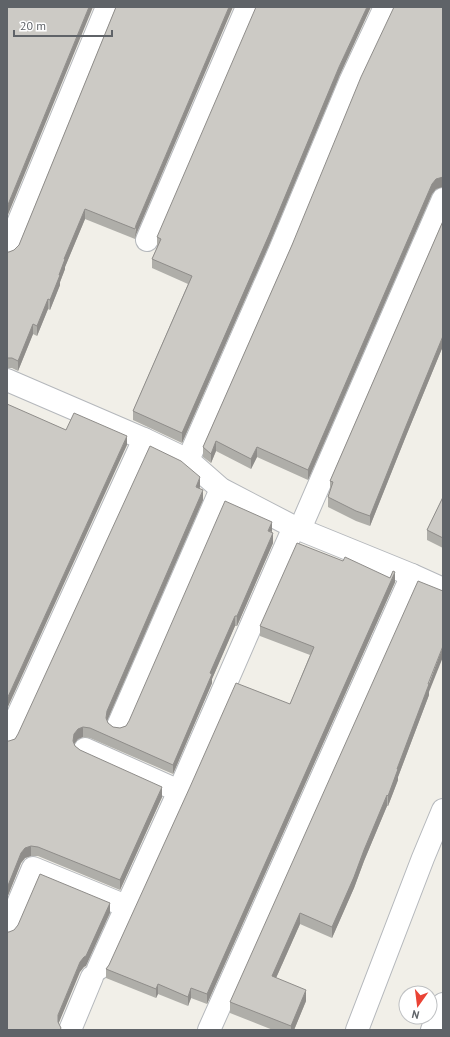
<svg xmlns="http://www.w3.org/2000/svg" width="450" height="1037" viewBox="0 0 450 1037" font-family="'PT Sans',sans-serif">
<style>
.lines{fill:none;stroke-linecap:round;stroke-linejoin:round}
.minor-casing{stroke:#b5b8bc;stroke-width:24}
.minor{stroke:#fff;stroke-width:22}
.wall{fill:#afaea9}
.shaded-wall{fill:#8f8d8a}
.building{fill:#cccac5;stroke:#8f8d8a}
</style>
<rect width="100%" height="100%" fill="#f1efe8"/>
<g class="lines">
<defs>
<g id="minor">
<polyline points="147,240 247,7"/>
<polyline points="7,250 107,7"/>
<polyline points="7,380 144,439 188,460 221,489 294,527 412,575 443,589"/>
<polyline points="188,460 280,250 350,82 385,7"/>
<polyline points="300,529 443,199"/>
<polyline points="118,726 221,489"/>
<polyline points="7,739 144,439"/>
<polyline points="85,749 179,791"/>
<polyline points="7,930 33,868 126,906"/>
<polyline points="98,969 179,791 294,527"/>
<polyline points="70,1030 92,977"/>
<polyline points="209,1030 412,575"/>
<polyline points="357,1030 423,858 443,810"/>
<polyline points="432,1030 443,1004"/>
</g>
</defs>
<use href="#minor" class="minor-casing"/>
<use href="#minor" class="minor"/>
</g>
<g class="wall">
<polygon points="116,7 136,235 135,239 85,219 65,267 65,269 60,282 60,285 50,310 48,309 37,336 33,334 18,371 12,368 7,368 7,252 9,252 14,250 19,245"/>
<polygon points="443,7 443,187 436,189 432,194 308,480 257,457 251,469 216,451 211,463 203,457 203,447 292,245"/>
<polygon points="339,77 269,245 182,443 133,420 133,411 188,284 152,268 152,259 157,247 157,237"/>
<polygon points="443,221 443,346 406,436 370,526 356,521 328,507 328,497 330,490 330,481"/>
<polygon points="200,487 199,489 203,500 107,721 108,723 113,727 120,728 126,726 272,533 273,543 237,626 235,626 212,679 212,683 173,774 90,738 83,737 78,739 74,744 75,746 80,750 162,797 120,890 38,856 31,856 25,858 21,863 7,898 7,741 9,741 15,739"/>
<polygon points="443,497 443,548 427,540 427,530"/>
<polygon points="343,561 395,582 207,1004 191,998 188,1006 158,994 156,998 106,978 106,969 290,704 310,655 260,636 260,626"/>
<polygon points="429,692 429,695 398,777 398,780 388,806 387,806 364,861 354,888 332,938 300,924 276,978 306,1001 294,1030 273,1030 230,1013 230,1002"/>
</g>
<g class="shaded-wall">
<polygon points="89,7 93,7 7,217 7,207"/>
<polygon points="229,7 233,7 136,235 135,239 136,225"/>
<polygon points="367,7 371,7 339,77 269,245 182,443 182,433 339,67"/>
<polygon points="442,177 442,187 436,189 432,194 308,480 308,470 432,184 436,179"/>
<polygon points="85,209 85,219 65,267 65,269 60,282 60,285 50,310 50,300 64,259"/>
<polygon points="48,299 48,309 37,336 37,326"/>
<polygon points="33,324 33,334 18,371 18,361"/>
<polygon points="443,336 443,346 406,436 370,526 370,516 406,426"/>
<polygon points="8,384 8,394 7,397 7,387"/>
<polygon points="127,436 127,445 7,709 7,699"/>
<polygon points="216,441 216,451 211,463 211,454"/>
<polygon points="257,447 257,457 251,469 251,459"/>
<polygon points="200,477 200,487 196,497 196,487"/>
<polygon points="203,490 203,500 107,721 106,718 107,711"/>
<polygon points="272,522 272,532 268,531"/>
<polygon points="273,533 273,543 237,626 237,616"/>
<polygon points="395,572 395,582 207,1004 207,994"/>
<polygon points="235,616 235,626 212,679 212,683 173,774 173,765 210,673"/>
<polygon points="443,646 443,657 429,692 429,695 398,777 398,780 388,806 388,796 397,769"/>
<polygon points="83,727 83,737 78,739 74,744 73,741 74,734 78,729"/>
<polygon points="162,787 162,797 120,890 120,880"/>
<polygon points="387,795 387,806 364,861 354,888 332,938 332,927"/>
<polygon points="31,846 31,856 25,858 21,863 7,898 7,888 21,853 25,848"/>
<polygon points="110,903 110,913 86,966 84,967 80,972 58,1025 58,1015 80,962"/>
<polygon points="300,913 300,924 272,987 272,976"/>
<polygon points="158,984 158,994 156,998 156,989"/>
<polygon points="191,988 191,998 188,1006 188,997"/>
<polygon points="306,990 306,1001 294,1030 291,1030 291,1026"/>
</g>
<g class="building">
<polygon points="7,7 89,7 7,207"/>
<polygon points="116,7 229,7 136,225 135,229 85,209 64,259 65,259 59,275 60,275 50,300 48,299 37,326 33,324 18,361 12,358 7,358 7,252 9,252 14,250 19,245"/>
<polygon points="256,7 367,7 339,67 269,235 182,433 133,411 192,276 152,259 161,239 157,237"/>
<polygon points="394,7 443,7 443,177 436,179 432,184 308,470 257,447 251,459 216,441 211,454 203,447 292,245 361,77"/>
<polygon points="443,221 443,336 406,426 370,516 356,511 328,497 333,482 330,481"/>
<polygon points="7,404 66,430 74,413 127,436 7,699"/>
<polygon points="150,446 181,461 200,477 196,487 203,490 107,711 106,718 108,723 113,727 120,728 126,726 129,721 225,501 272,522 268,531 273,533 237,616 235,616 210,673 212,674 173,765 90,728 83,727 78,729 74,734 73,741 75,746 80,750 162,787 120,880 38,847 31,846 25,848 21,853 7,888 7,741 9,741 15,739 18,734"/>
<polygon points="443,497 443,538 427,530"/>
<polygon points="297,543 343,561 345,557 390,578 393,571 395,572 207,994 191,988 188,997 158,984 156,989 106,969 109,965 190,787 236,683 290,704 314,647 260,626"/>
<polygon points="418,581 443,591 443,646 428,684 429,684 397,769 398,769 388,796 387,795 364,850 354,877 332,927 300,913 272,976 306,990 291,1026 230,1002"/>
<polygon points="40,874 110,903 86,956 84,957 80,962 58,1015 58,1022 61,1028 60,1030 7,1030 7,932 9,932 14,930 18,925"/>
</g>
<rect width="450" height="1037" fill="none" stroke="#5f6368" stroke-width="16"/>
<g transform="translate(418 1005) rotate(194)"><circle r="19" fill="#ffffff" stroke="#bfc1c3"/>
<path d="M0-3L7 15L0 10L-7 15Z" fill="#ea4335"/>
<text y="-6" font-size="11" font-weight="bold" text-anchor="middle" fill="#5f6368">N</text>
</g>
<path d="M14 30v6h98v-6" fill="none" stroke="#5f6368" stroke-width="2"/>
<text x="20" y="30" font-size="12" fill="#5f6368" stroke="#ffffff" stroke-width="3" paint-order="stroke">20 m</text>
</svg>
